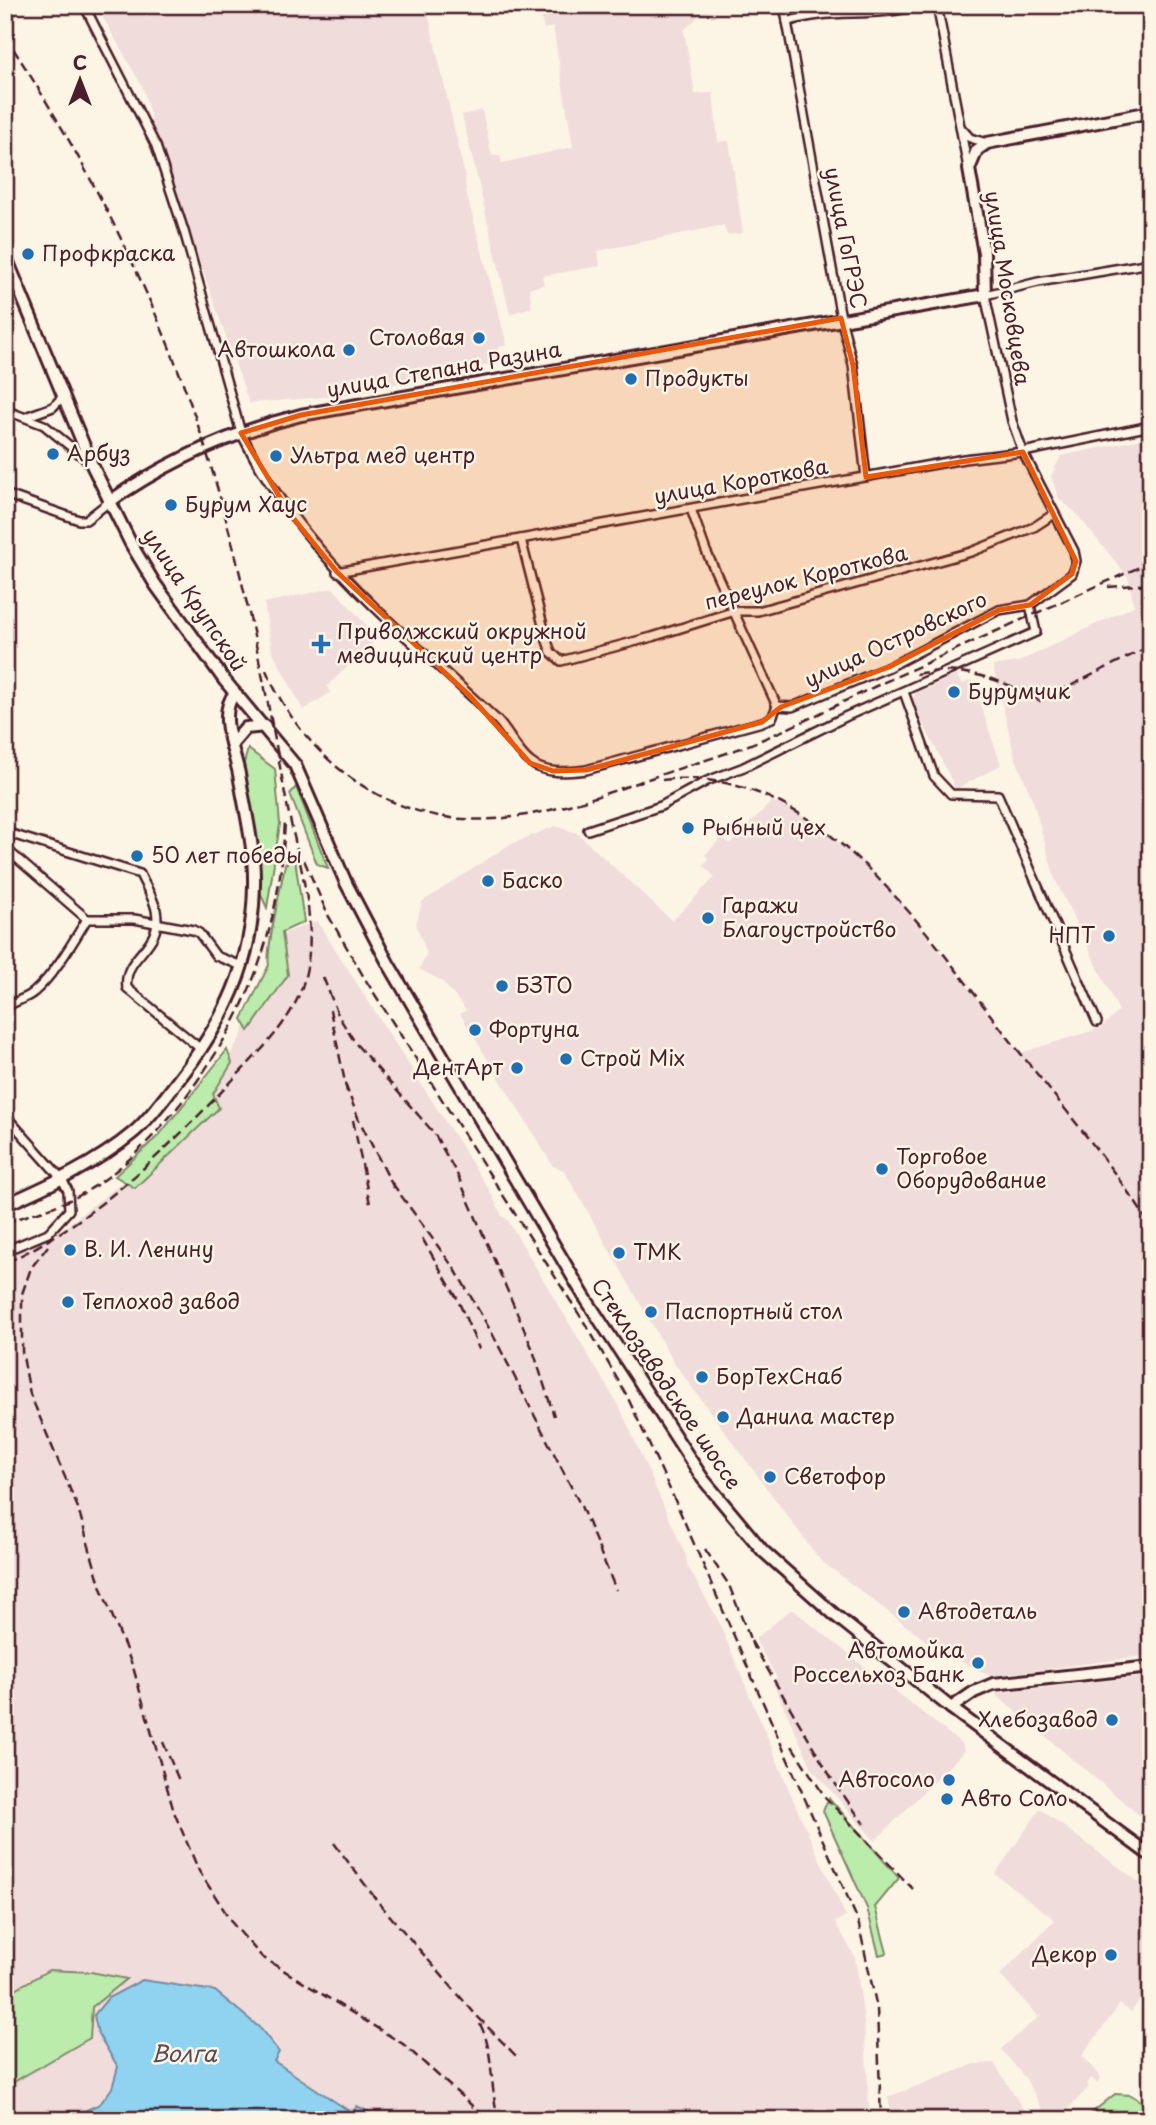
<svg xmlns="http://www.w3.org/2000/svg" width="1156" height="2125" viewBox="0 0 1156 2125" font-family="'Playpen Sans',sans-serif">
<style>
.built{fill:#efdcdb}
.green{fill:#bbecab;stroke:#82866b;stroke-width:2}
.water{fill:#8fd3f0;stroke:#738ba1;stroke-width:2}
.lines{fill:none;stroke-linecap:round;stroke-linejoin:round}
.street-casing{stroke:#4a1f2b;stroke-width:12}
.secondary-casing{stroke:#4a1f2b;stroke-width:16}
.street{stroke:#fcf5e5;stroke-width:7}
.secondary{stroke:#fcf5e5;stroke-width:10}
.rail{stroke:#4a1f2b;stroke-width:2.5;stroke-dasharray:10 5;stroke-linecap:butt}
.marked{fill:#e8590c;fill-opacity:0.2;stroke:#e8590c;stroke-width:5;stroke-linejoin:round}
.poi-dot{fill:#1f6fb2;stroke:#fcf5e5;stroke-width:2.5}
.labels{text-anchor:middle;stroke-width:5;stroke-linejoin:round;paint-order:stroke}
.street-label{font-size:21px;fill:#4a1f2b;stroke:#fcf5e5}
.poi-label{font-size:21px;fill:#4a1f2b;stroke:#fcf5e5;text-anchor:start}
.water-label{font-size:23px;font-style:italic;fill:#5b4c5c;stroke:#fcf5e5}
</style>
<rect width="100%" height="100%" fill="#fcf5e5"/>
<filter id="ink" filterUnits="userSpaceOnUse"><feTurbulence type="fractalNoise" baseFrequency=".0143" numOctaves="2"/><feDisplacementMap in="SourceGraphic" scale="14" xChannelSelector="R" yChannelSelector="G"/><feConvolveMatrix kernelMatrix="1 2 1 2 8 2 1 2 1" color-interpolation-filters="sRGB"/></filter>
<g filter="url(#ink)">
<g class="built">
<polygon points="96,5 426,5 465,176 466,192 507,345 498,347 500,362 338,396 249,403 154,130 143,88"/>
<polygon points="538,5 712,5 714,10 700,15 684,30 695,94 713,93 718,142 729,141 743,233 727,235 724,225 598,251 600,266 542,276 544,285 529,288 532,307 510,314 462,115 482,110 492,156 500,155 502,163 573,147 553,27 544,29"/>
<polygon points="1151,437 1151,1655 990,1676 941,1652 820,1560 674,1363 564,1170 553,1166 460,1014 466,1010 442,981 419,969 427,954 416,925 422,902 509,845 555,826 577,833 672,921 715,877 703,865 709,859 705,855 722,837 730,844 772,801 794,810 858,857 894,894 1020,1053 1101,1028 1119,1011 1055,879 1033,801 1015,757 993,666 1018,662 1134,606 1128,577 1074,511 1059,499 1051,476 1061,456"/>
<polygon points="333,588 378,638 327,686 330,693 303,710 272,650 264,603"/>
<polygon points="957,675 961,684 972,680 1001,765 956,789 912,701 915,693"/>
<polygon points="317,921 491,1193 502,1216 507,1219 621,1410 686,1556 687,1565 718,1620 798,1811 846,1917 835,1922 855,1957 864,2021 870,2120 404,2120 357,2106 352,2113 274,2060 279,2052 260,2028 202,1988 142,1980 108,1998 108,2051 118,2067 112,2088 100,2104 64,2120 5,2120 5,1258 54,1235 126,1180 213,1084 241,1036 285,933"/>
<polygon points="792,1609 963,1745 964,1751 875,1841 813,1770 772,1681 777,1678 755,1639"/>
<polygon points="1151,1676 1151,1825 996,1695 996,1693"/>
<polygon points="1040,1809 1151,1891 1151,2001 1143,1995 1131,2012 1120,2004 1082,2056 1101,2078 1097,2083 1091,2078 1087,2083 1089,2087 1060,2117 1051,2117 1042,2109 1026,2079 1001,2049 1039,2017 1000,1975 1055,1920 995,1874"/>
<polygon points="994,2063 1030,2120 892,2120 888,2097 975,2064"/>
</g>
<g class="green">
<polygon points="248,749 275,769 280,824 267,908 258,888 244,763"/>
<polygon points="296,787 328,868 317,864 290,794"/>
<path d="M 295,859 L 304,922 L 282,932 L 288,975 L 249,1031 L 242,1019 L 269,965 C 265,951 282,884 285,864 Z"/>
<polygon points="227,1050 232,1063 213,1094 219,1108 135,1188 115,1176 160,1134"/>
<polygon points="829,1798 899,1878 875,1907 887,1953 879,1955 867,1908 823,1811"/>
<polygon points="49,1970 91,1972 127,1979 92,2007 90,2038 5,2087 5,1995"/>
<polygon points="1115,2094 1131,2095 1151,2108 1151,2120 1083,2120"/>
</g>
<polygon class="water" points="142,1980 215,1991 260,2028 279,2052 274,2061 352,2113 357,2106 371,2113 404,2120 64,2120 100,2104 112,2088 118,2067 98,2034 94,2015 108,1998"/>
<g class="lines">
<defs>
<g id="street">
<path d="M 84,5 L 156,146 L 184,231 L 241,433 C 301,554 401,630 497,720 C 509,732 516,751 530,762 C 545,775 568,772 586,770 L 762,722 L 772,718 L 777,706"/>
<polyline points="784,5 841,318 853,365 866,477"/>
<polyline points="937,5 968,168"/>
<path d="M 787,22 C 829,7 877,19 919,5"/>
<polyline points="962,129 970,138 987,143"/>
<polyline points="5,410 44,425 87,460"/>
<polyline points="28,416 53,407 64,395"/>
<polyline points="5,494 79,520 86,520 109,502"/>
<polyline points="691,509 706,551 777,706"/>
<polyline points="521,539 547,641 551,652 561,661 652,637 735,611 758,611 971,552 1034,527 1054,514"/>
<polyline points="337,572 964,459 1023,452 1151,426"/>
<polyline points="904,692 934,776 951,794 998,795 1097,1022"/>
<polyline points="777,706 792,707 889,667 999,610 1030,605 1072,574 1076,561 1074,551 1023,452 1012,421 985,295 1038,282 1151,263"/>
<polyline points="588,830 661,806 707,781 744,767 847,716 1036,632 1030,605"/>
<path d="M 5,832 L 140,874 C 145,886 154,898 156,910 C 164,949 122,955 127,988 L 202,1050"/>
<polyline points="5,848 87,919"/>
<polyline points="87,919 134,919 193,930 199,933 216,956 242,966"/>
<path d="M 5,1008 C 15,1000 25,1000 34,992 C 54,975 73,942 87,919"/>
<polyline points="5,1115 62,1179 68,1191 69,1210 48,1233 5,1251"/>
</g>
<g id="secondary">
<polyline points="5,255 91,463 131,544 155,584 225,681 295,765 346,883 388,963 584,1296 703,1479 763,1551 836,1616 951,1708 1151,1856"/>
<path d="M 109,502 C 166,462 233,432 301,415 L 985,295 L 984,253 L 969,169 L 977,150 L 987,143 L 1151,112"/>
<polyline points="233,743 246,728 265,726"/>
<path d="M 5,1205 C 50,1185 96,1164 134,1132 C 150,1118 163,1100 176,1083 C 224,1022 253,965 254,885 C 255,848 245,810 239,774 C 234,749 217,714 235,693"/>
<polyline points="951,1708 974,1692 993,1684 1151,1667"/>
</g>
</defs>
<use href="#street" class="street-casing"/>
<use href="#secondary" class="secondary-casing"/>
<use href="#street" class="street"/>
<use href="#secondary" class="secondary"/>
<g class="rail">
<path d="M 5,36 C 81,152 145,275 191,405 C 235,531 261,663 285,794 C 296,857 322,920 303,984 C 291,1024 255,1056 227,1086 C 162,1154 92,1223 5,1263"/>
<polyline points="1108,587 1151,584"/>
<path d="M 266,670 C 298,746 366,807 451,818 C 522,826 586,800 651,778 C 688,765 726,755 761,740 C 800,724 838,704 876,686 C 967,644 1059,603 1151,562"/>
<path d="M 916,674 C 960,665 1003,679 1040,701 L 1148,647"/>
<path d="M 662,780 C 818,762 927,935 1010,1040 C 1058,1101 1109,1161 1151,1226"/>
<polyline points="304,860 328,915 365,979 591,1333 627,1396 678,1507 858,1921 877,2008 881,2120"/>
<polyline points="323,977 339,1017 356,1044 434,1133 458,1176 533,1350 554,1416"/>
<polyline points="330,1010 347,1092"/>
<polyline points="345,1084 359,1120 396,1192"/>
<polyline points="353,1120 370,1204"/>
<polyline points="392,1183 456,1271 493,1335 581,1506 616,1590"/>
<path d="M 5,1223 C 30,1214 57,1207 80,1195 C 120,1173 153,1138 181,1103 C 249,1015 280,931 285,820"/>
<polyline points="422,1238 457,1298 479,1349"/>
<polyline points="48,1246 31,1268 22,1294 22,1351 30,1394 78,1508 101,1588 133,1667 174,1812 199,1871 233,1924 262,1957 403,2044 488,2120"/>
<polyline points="705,1549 729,1585 754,1649"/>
<polyline points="751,1641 832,1779 864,1824"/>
<polyline points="163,1742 180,1783"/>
<polyline points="792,1746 825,1797 913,1889"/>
<polyline points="334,1843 378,1902 476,2015 519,2059"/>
<path d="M 480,2024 C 495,2053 489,2089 499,2120"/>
</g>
</g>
</g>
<path class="marked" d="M 841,318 L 853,365 L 866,477 L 1023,452 L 1076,561 L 1072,574 L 1030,605 L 999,610 L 889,667 L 781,707 L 762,722 L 586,770 L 553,771 L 530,763 L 468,694 L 337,572 L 290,514 L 241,433 L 301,415 Z"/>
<g class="poi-dot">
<circle cx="28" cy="254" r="7"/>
<circle cx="479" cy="338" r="7"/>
<circle cx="349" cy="350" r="7"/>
<circle cx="631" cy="379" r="7"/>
<circle cx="53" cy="454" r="7"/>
<circle cx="276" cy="456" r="7"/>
<circle cx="171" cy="505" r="7"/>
<path d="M317.5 633.5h7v7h7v7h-7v7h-7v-7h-7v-7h7z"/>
<circle cx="954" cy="692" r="7"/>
<circle cx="688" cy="828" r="7"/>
<circle cx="137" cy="856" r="7"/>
<circle cx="488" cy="881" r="7"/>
<circle cx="708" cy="918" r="7"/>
<circle cx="1109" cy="936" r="7"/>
<circle cx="502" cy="986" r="7"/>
<circle cx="475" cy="1030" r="7"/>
<circle cx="566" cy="1059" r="7"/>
<circle cx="517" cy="1068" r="7"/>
<circle cx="882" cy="1169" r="7"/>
<circle cx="70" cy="1250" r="7"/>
<circle cx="619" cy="1253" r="7"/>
<circle cx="68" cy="1302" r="7"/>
<circle cx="651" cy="1312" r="7"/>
<circle cx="702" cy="1377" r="7"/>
<circle cx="723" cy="1417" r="7"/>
<circle cx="770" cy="1477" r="7"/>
<circle cx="904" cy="1612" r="7"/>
<circle cx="978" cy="1663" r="7"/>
<circle cx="1112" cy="1720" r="7"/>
<circle cx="949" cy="1780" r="7"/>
<circle cx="947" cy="1799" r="7"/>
<circle cx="1111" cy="1955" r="7"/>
</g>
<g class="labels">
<g class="street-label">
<text transform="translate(845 238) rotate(79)" y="7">улица ГоГРЭС</text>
<text transform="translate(1007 288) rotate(81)" y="7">улица Московцева</text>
<text transform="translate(444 370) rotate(-10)" y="7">улица Степана Разина</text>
<text transform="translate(741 482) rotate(-10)" y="7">улица Короткова</text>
<text transform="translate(806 578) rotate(-14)" y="7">переулок Короткова</text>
<text transform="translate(194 600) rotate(56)" y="7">улица Крупской</text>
<text transform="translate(896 640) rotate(-25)" y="7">улица Островского</text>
<text transform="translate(666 1384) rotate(56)" y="7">Стеклозаводское шоссе</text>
</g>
<g class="poi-label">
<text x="42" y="261">Профкраска</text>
<text x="465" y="345" text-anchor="end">Столовая</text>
<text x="335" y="357" text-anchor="end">Автошкола</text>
<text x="645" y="386">Продукты</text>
<text x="67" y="461">Арбуз</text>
<text x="290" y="463">Ультра мед центр</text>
<text x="185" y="512">Бурум Хаус</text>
<text x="337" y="639">Приволжский окружной<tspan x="337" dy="24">медицинский центр</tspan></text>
<text x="968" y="699">Бурумчик</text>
<text x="702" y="835">Рыбный цех</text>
<text x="151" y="863">50 лет победы</text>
<text x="502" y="888">Баско</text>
<text x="722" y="913">Гаражи<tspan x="722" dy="24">Благоустройство</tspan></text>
<text x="1095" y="943" text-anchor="end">НПТ</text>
<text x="516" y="993">БЗТО</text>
<text x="489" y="1037">Фортуна</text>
<text x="580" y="1066">Строй Mix</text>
<text x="503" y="1075" text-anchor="end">ДентАрт</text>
<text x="896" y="1164">Торговое<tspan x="896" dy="24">Оборудование</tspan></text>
<text x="84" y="1257">В. И. Ленину</text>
<text x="633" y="1260">ТМК</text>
<text x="82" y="1309">Теплоход завод</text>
<text x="665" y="1319">Паспортный стол</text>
<text x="716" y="1384">БорТехСнаб</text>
<text x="737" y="1424">Данила мастер</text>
<text x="784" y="1484">Светофор</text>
<text x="918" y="1619">Автодеталь</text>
<text x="964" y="1658" text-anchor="end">Автомойка<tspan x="964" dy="24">Россельхоз Банк</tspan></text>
<text x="1098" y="1727" text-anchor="end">Хлебозавод</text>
<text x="935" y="1787" text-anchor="end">Автосоло</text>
<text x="961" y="1806">Авто Соло</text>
<text x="1097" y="1962" text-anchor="end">Декор</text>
</g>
<g class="water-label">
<text x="184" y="2062">Волга</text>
</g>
</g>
<rect width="1156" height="2125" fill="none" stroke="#fcf5e5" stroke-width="28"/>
<rect x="14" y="14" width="1128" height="2097" fill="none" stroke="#4a1f2b" stroke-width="2.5" filter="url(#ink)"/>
<g transform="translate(80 80)" stroke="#fcf5e5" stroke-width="5" paint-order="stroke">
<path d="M0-5L12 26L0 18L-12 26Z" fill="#4a1f2b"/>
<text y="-10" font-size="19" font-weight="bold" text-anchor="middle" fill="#4a1f2b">С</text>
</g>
</svg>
